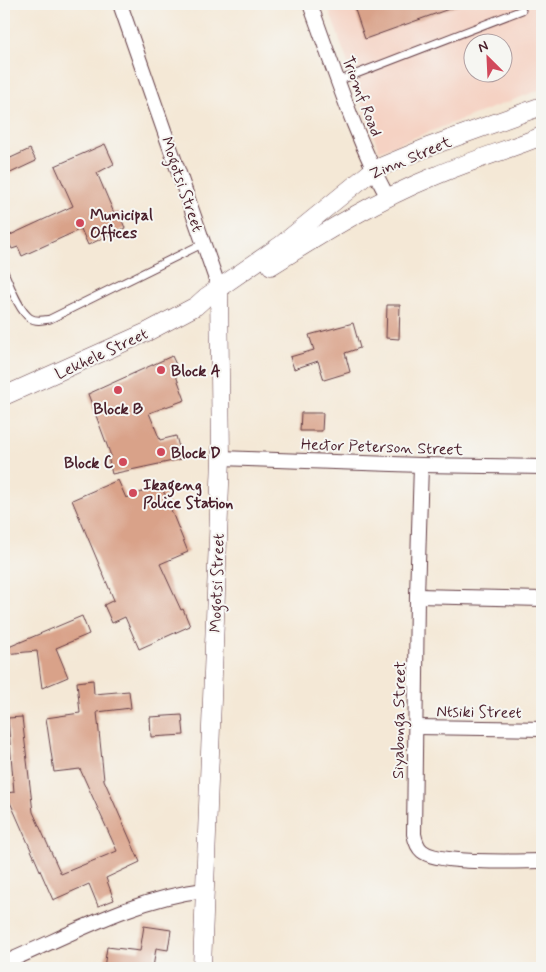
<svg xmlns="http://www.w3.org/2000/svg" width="546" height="972" viewBox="0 0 546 972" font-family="Mynerve,sans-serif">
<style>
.built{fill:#f5d2c3;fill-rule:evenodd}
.building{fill:#d9a289}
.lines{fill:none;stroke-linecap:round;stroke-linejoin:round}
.service-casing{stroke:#643d45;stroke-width:9}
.minor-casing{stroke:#643d45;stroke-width:16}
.tertiary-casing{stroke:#643d45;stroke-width:19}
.service{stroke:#fff;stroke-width:7}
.minor{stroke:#fff;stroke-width:14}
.tertiary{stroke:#fff;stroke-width:18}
.poi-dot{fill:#d1495b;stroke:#f6f6f2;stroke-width:2}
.labels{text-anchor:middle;stroke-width:4;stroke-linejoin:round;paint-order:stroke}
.street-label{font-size:16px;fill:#4a1f2b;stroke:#f6f6f2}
.poi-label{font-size:16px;font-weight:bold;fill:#4a1f2b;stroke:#f6f6f2;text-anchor:start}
</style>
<rect width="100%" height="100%" fill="#f6f6f2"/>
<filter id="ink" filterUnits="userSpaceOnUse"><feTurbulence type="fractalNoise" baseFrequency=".02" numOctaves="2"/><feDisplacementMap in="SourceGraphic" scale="10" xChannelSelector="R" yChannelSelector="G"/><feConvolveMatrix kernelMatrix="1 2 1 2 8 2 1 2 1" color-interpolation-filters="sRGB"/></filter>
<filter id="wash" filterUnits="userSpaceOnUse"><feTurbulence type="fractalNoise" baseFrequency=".0096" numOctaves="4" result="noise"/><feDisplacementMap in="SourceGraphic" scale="20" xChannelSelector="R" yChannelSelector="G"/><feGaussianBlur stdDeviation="1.12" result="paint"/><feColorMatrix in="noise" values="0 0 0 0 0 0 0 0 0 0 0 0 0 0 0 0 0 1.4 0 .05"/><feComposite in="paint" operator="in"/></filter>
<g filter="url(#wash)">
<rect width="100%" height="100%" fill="#f4e8d6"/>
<path class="built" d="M 327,4 L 542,4 L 542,89 L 379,151 ZM 474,42 L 504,42 L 504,72 L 474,72 Z"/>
<g id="blocks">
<g class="building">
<polygon points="353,4 459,4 460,5 365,39"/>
<polygon points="105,144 114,164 97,173 114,213 118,211 125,228 88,245 81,229 22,256 18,247 12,249 6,237 73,206 55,166"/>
<polygon points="30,149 36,161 4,176 4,161"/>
<polygon points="387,305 400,305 399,339 386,338"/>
<polygon points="353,323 360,348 345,353 350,372 324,380 318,361 294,369 290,357 314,350 309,335"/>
<polygon points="172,356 179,371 175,373 185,400 149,413 160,440 176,436 182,459 112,474 108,457 111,456 88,394"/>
<polygon points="301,413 323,413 322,431 300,431"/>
<polygon points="118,480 126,498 161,485 188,552 160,564 181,610 183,609 190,626 139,649 125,617 112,623 104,605 114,600 72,500"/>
<polygon points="82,616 89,634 56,648 68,677 42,688 37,651 4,654 4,649"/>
<polygon points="93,680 94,694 129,691 131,708 97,712 104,780 140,862 106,878 114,900 98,906 89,884 53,900 6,793 14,792 8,718 22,717 33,812 61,874 117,851 80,769 54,772 46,718 80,713 77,682"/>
<polygon points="182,715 184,735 151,737 150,717"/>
<polygon points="144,926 171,930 168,950 156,948 153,968 104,968 107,947 140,951"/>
</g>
</g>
</g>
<g filter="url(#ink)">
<use href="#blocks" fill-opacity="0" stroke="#643d45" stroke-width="1"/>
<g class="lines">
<defs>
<g id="service">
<polyline points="338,81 522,10"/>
<path d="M 4,272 C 10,285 19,311 30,318 C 36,322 44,320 50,319 L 204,243"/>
</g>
<g id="minor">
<polyline points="120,4 219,288"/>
<path d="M 310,4 C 334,69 355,137 388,198"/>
<polyline points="221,458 421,465 542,467"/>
<path d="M 421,465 L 417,596 L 414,834 C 415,839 417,847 422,851 C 438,865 518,861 542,861"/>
<polyline points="417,596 542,599"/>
<polyline points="416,727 542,729"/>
<path d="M 4,963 C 70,935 132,899 204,890"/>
</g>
<g id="tertiary">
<path d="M 271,266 C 323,233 378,199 435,176 C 470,161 507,150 542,136"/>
<polyline points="4,396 147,332 196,306 206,297 281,245 373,170 428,147 542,106"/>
<polyline points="202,968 221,458 219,288"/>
</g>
</defs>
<use href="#service" class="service-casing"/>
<use href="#minor" class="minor-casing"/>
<use href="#tertiary" class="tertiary-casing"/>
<use href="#service" class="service"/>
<use href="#minor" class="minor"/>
<use href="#tertiary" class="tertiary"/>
</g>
</g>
<g class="poi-dot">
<circle cx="80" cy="223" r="5"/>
<circle cx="161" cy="370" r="5"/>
<circle cx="118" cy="390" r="5"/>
<circle cx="161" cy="452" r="5"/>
<circle cx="123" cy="462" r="5"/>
<circle cx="133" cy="493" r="5"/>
</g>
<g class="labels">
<g class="street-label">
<text transform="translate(363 96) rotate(69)" y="6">Triomf Road</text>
<text transform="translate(410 157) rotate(-23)" y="6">Zinn Street</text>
<text transform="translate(183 184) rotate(71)" y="6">Mogotsi Street</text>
<text transform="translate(101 353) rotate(-25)" y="6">Lekhele Street</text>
<text transform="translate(382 446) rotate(2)" y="6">Hector Peterson Street</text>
<text transform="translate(216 583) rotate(-88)" y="6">Mogotsi Street</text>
<text transform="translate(479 711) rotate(1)" y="6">Ntsiki Street</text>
<text transform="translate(398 720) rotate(-89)" y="6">Siyabonga Street</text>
</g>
<g class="poi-label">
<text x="90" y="220">Municipal<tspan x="90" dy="18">Offices</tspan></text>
<text x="171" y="376">Block A</text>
<text x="118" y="414" text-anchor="middle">Block B</text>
<text x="171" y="458">Block D</text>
<text x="113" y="468" text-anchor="end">Block C</text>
<text x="143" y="490">Ikageng<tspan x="143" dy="18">Police Station</tspan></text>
</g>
</g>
<rect width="546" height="972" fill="none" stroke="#f6f6f2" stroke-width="20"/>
<g transform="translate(488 58) rotate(336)"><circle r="24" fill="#f6f6f2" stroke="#b1a0a2"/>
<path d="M0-4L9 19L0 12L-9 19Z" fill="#d1495b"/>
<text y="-8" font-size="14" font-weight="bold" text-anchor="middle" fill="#4a1f2b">N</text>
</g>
</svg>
